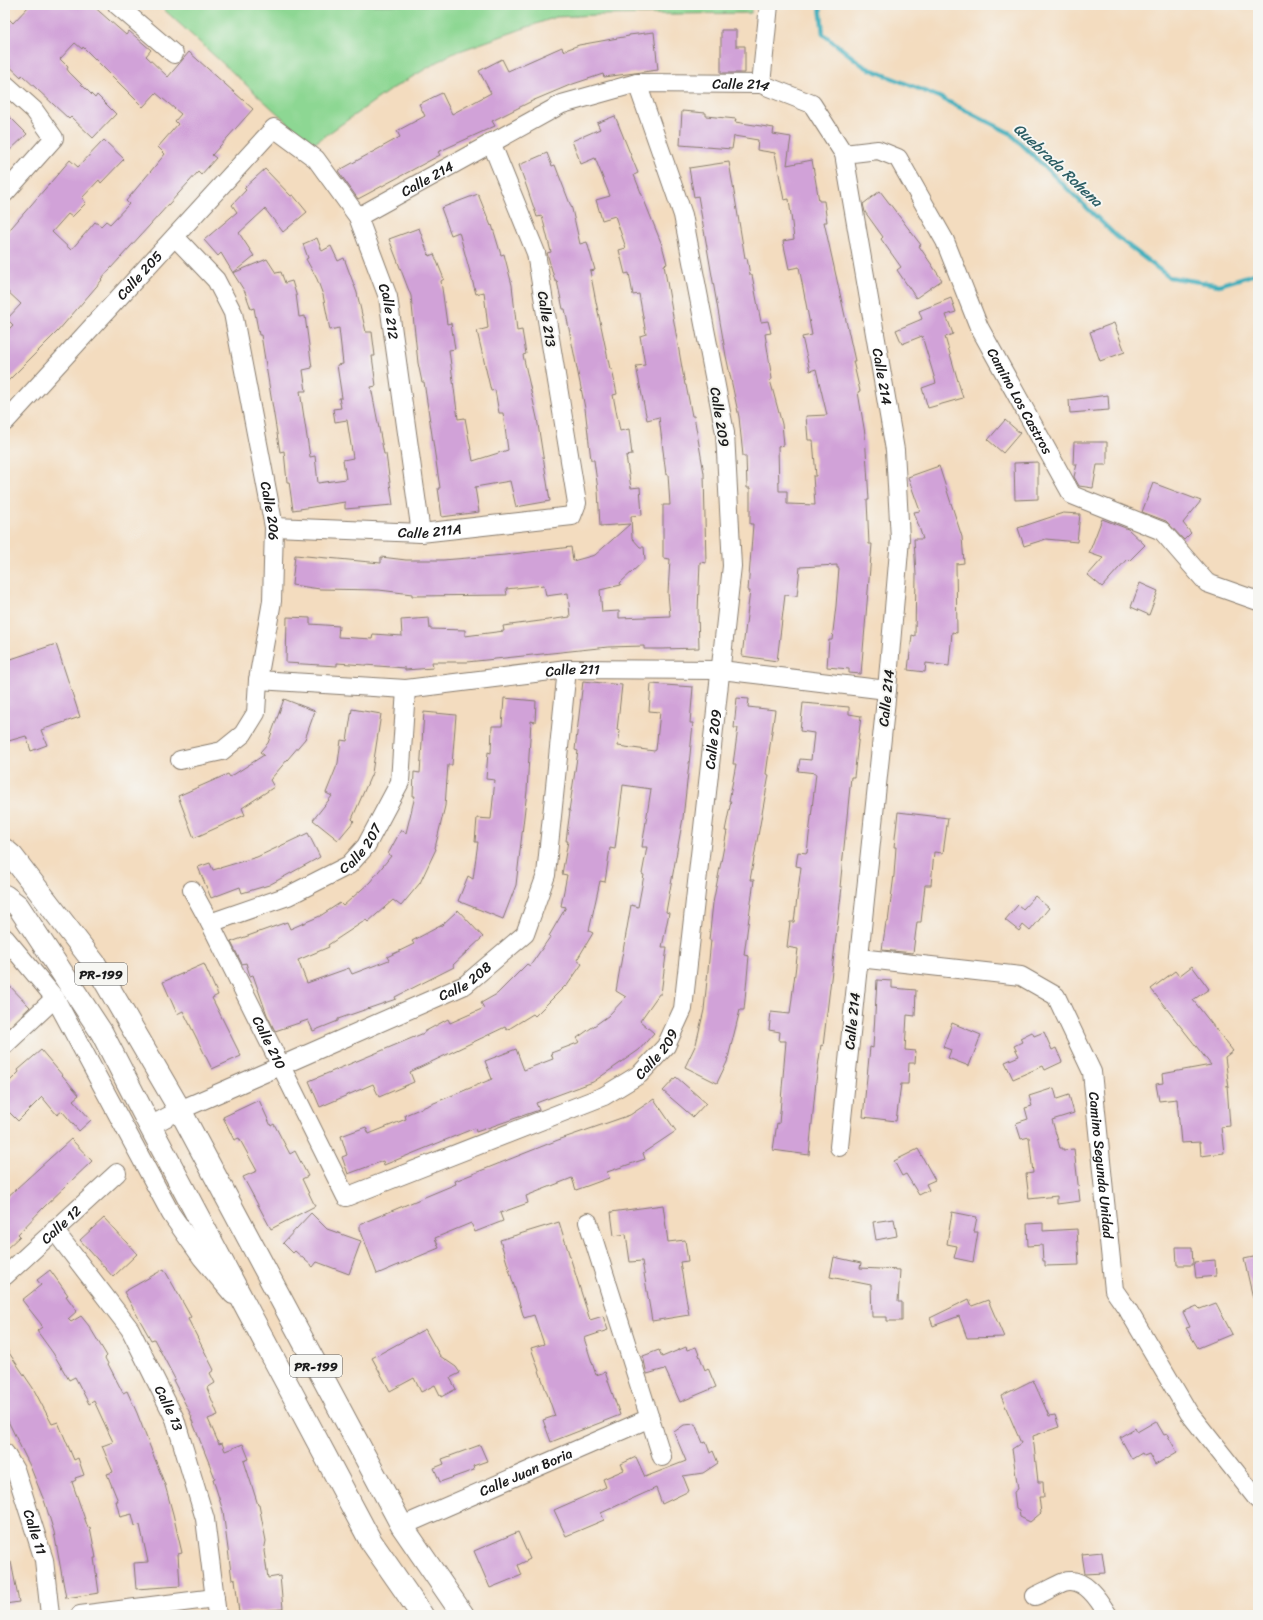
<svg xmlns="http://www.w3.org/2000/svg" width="1263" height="1620" viewBox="0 0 1263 1620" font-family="Sriracha,sans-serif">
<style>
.green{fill:#8dd793;stroke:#547a58}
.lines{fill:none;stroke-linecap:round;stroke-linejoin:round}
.stream{stroke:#3eadbb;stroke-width:4.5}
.building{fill:#d1a2d8}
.minor-casing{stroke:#887c6e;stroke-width:20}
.primary-casing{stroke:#887c6e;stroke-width:24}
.minor{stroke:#fff;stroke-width:18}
.primary{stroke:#fff;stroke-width:22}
.labels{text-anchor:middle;stroke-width:4;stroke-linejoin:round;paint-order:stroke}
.shield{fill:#f6f6f2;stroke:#5d5d5c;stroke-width:1}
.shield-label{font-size:13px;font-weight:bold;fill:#1c1c1c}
.street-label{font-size:14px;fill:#1c1c1c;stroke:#f6f6f2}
.water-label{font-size:15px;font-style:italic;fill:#2b5d64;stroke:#f6f6f2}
</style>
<rect width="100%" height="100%" fill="#f6f6f2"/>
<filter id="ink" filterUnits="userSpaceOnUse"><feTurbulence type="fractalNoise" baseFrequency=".025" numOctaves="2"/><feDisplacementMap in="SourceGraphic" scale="8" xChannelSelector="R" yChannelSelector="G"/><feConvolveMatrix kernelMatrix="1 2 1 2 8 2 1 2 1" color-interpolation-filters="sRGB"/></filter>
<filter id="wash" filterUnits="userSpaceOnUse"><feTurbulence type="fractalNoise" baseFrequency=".012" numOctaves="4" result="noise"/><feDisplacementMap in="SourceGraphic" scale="16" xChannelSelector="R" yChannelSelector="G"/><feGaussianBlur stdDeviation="0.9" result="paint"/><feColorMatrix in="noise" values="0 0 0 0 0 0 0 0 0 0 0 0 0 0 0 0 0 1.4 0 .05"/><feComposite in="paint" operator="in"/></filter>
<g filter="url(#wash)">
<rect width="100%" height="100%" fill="#f3dcbf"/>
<polygon class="green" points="159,5 752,5 751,13 595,15 556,17 451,54 390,90 312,145"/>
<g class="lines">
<polyline class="stream" points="820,5 823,34 865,67 939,97 1010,133 1116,236 1169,277 1219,285 1258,273"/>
</g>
<g id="blocks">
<g class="building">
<polygon points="30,5 92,5 126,35 129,31 151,50 146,56 168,77 189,52 253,109 212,155 216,158 201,175 198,172 101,279 102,280 58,331 5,384 5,333 13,325 7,319 21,304 5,289 5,235 70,160 78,167 104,140 124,159 101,183 99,180 82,198 86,203 72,217 68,214 52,232 71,250 95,222 101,226 106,221 110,224 129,204 126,201 165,154 158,147 178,124 175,121 181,114 156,93 143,107 83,47 82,49 75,43 60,59 68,67 67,69 69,72 95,98 97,95 116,114 93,138 71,117 69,119 22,75 21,77 5,62 5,15 13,23"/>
<polygon points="721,30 736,30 736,46 745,46 745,73 721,73"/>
<polygon points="654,32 658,70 604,77 603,74 570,85 532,101 492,121 495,126 438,152 440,155 358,199 338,171 400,137 397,131 425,116 419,104 442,93 452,114 491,93 479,71 502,59 508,71 562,47 563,51 579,45 629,36 629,35"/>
<polygon points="682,111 706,113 706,116 736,119 735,122 774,128 773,134 791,137 787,165 812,160 819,201 824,201 827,222 824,222 855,361 853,361 860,391 858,392 865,434 869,500 867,500 869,544 872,544 861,674 849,673 849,669 827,667 829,640 832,640 836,606 839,568 837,568 837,565 800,567 797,596 785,595 777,661 742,656 750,591 748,591 753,524 750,524 750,488 747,488 746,456 743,456 739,417 726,356 698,196 694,197 689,168 729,162 745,258 747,258 750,275 752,275 761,322 768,321 771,333 765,334 772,379 770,380 782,424 784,445 778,446 779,491 787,491 787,504 815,505 813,476 816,476 813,440 808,440 806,416 827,415 816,369 810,371 802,337 812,335 799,267 789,269 783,241 794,239 789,199 784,200 775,153 757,150 758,140 734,136 732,149 680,145"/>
<polygon points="5,112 27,134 5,155"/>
<polygon points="615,116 638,173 634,175 662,245 667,264 664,265 685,385 686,385 692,416 694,416 704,473 706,563 700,562 698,611 699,648 662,649 644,649 644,646 608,647 467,662 432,662 433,668 405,670 405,668 337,663 337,666 286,663 287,617 310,618 310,624 339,626 338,637 372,639 373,634 402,636 401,620 429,618 430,629 465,630 465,636 504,631 503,626 570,617 568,593 546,596 544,585 506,589 507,595 412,596 412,594 379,590 320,589 292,585 295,555 381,563 381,557 406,560 443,560 505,555 571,547 573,561 595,555 630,524 600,526 598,490 594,460 591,460 585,408 565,309 563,309 557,281 555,281 547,253 551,252 542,216 537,217 519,165 547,153 552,166 555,165 572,209 580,244 587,242 595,270 590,271 596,302 610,369 612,369 617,394 613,395 620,431 629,429 632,455 626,456 631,488 640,487 642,515 631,516 632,538 640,547 644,547 645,560 620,583 621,585 600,590 602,612 619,611 619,618 670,616 668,593 670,559 663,558 663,505 670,505 668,474 666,475 659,417 647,420 636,366 645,365 640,336 646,334 639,294 633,295 629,273 625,274 619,250 626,248 615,216 602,220 596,200 610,196 595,158 581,164 572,141 600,129 597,123"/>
<polygon points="265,169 291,196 293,195 307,212 283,232 265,209 239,233 254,256 233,273 221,253 218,256 204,240 237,212 232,205 246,190 244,188"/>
<polygon points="880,191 921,245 919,246 942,280 916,298 897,270 901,267 881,239 883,237 865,212 863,204"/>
<polygon points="478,194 491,226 492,225 501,255 504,254 512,285 517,331 522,330 526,354 523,355 537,418 550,501 516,507 510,481 475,487 479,512 442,517 438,488 440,488 424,382 422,382 418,363 411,296 389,239 419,228 429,256 434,254 444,279 441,281 447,324 451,323 455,349 449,350 458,419 465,418 473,461 508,450 503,413 499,413 495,390 491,391 477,331 488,328 484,292 476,294 459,232 451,235 441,208"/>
<polygon points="317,238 322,251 331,246 338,261 344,258 357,293 366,332 372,332 375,356 372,356 376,386 371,387 384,454 386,454 393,505 345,509 345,502 293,510 289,482 287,482 284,451 280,452 261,335 259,335 254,308 251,309 245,292 233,273 267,259 276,273 281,272 285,283 292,281 296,294 299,317 305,316 312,368 303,370 306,391 300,391 310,457 315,456 318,483 346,479 343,460 353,458 347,420 335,422 333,409 341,408 339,398 342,398 337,365 343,364 339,328 330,330 323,295 317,279 306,259 308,258 303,244"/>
<polygon points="951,298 956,312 946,315 953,334 945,337 963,398 928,408 922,388 936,383 922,336 902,344 896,330 922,319 919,311"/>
<polygon points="1114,323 1125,352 1100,361 1090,332"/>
<polygon points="1108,395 1109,410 1070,413 1069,400"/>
<polygon points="1005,420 1020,433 1003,453 988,440"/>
<polygon points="1074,442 1107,442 1107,465 1097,465 1093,488 1079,486 1074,477 1077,464 1073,464"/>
<polygon points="1038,462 1038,499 1015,500 1014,463"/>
<polygon points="939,466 962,537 964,563 956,564 957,633 952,632 949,666 926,663 925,672 908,670 912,635 915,636 916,575 914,539 923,539 914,512 920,511 908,477"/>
<polygon points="1153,483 1201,501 1183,523 1191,533 1184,540 1166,521 1142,512"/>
<polygon points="1063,513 1080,514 1077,542 1046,539 1024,546 1018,528"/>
<polygon points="1102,519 1128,529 1145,545 1129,561 1127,559 1102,587 1088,575 1103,558 1089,553"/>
<polygon points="1140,583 1158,591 1149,615 1131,607"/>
<polygon points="56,644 80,717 41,730 47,745 31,751 26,736 5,742 5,661"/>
<polygon points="583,681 622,685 617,730 620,731 618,746 654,751 656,750 660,712 649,711 651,684 693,687 690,723 693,723 690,755 683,818 666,912 669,913 662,947 667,947 661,994 659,994 640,1021 654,1033 639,1050 593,1082 536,1103 539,1110 476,1132 475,1128 384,1165 383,1161 348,1174 342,1157 347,1155 341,1136 366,1127 369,1134 406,1119 405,1115 492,1079 485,1061 516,1049 524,1070 553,1059 551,1053 580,1042 577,1038 608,1016 626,997 616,991 631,905 638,907 644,875 642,874 647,847 642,847 651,789 623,785 615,849 610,848 605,882 600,881 589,931 593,933 577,960 582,964 566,987 565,986 535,1016 533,1014 507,1030 505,1027 410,1072 414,1082 379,1097 373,1084 320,1107 309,1081 424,1033 424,1032 448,1019 450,1023 484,1008 481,1003 497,994 527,964 530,966 550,937 549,936 566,907 561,906 567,875 562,874 568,841 566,841 570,811 569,811 578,751 575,750"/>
<polygon points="504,698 536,701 535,722 531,721 527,791 516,885 503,919 458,901 468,876 473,879 478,842 475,842 477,818 491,819 495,780 486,779 488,752 491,753 492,726 502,726"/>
<polygon points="737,698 749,699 748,707 775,710 766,774 769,775 750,880 754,880 744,955 749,956 744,1010 740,1010 727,1062 717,1083 685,1067 696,1044 704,1010 711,940 709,940 713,903 727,831 725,831 731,801 729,801 736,764 733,764 738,728 734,728"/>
<polygon points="284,699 315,711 305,739 270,780 274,787 242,808 245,815 194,838 178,796 228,774 230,777 264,755 260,752 268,743"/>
<polygon points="803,703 849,707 849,714 861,716 854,777 851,777 840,887 842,887 823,1046 821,1045 816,1081 809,1155 773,1150 777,1123 779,1124 786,1041 779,1041 780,1032 769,1030 771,1012 790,1014 798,949 787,947 790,922 794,922 801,867 796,866 798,852 807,853 816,773 798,771 800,759 811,760 814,733 800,731"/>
<polygon points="352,709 381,714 372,773 352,819 354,821 338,840 313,820 332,796 326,793 338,763 341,740 347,741"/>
<polygon points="424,712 456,715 452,765 448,765 445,806 435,848 436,849 420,883 401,906 393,900 368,922 366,920 328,945 329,947 298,960 307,983 349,968 352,974 389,960 387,957 414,944 412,941 442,925 458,910 483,937 453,965 454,967 395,997 396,999 338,1019 338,1021 313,1031 308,1020 275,1031 267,1015 253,975 250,976 246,963 242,964 231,942 287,922 290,929 320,916 340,903 343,906 370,882 391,856 388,854 401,830 406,833 415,796 413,796 414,772 420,773"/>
<polygon points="898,812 948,818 943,853 934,852 931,885 925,885 921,922 917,922 913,953 882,950 886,922 888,922 894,875 896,847 894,847"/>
<polygon points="308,833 320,857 269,885 242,893 240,887 211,898 198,867 210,863 213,870 257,857"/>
<polygon points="1035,896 1049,908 1030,931 1023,925 1019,931 1005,920 1018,905 1023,909"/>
<polygon points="204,964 218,995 212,998 241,1056 212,1069 183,1011 177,1014 163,982"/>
<polygon points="1192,966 1209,989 1193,1000 1233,1051 1225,1057 1229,1088 1227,1085 1230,1126 1221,1127 1224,1153 1201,1156 1200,1142 1181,1143 1177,1099 1159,1101 1156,1084 1163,1083 1162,1074 1211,1065 1151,989 1175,971 1179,976"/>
<polygon points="877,980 892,981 892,988 916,990 915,1016 907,1015 905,1050 916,1051 915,1063 909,1063 908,1084 901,1084 896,1121 863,1117 870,1047 873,1048"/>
<polygon points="5,981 30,1007 5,1031"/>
<polygon points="952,1023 981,1035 969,1066 948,1058 951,1050 943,1047"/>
<polygon points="1032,1032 1034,1036 1044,1032 1052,1050 1056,1048 1062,1062 1045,1070 1043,1066 1013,1079 1005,1062 1019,1056 1014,1046 1022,1042 1020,1038"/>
<polygon points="41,1050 79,1095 73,1100 91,1120 79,1131 62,1111 57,1115 42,1097 18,1121 5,1108 5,1086 19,1072 18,1070"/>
<polygon points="676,1077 706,1103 693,1117 663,1091"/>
<polygon points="1054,1088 1057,1099 1069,1095 1074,1113 1052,1120 1060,1148 1063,1148 1063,1150 1074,1149 1080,1201 1057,1204 1057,1196 1029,1199 1026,1174 1033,1173 1029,1137 1021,1139 1016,1123 1028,1119 1025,1108 1032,1106 1029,1096"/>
<polygon points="654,1099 676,1131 643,1153 645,1159 607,1172 609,1178 576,1190 572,1178 526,1196 528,1203 500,1213 503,1221 475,1232 471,1223 435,1238 439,1248 377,1274 360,1229 360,1224 456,1184 455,1181 558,1140 630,1115"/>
<polygon points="259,1100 271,1126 274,1124 290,1154 295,1151 308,1176 302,1179 315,1206 271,1229 243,1177 257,1171 239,1138 234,1140 223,1117"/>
<polygon points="71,1139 92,1161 44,1207 18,1234 20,1236 5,1250 5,1199"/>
<polygon points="918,1149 935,1180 926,1184 929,1190 919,1195 906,1174 902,1176 894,1161"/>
<polygon points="663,1205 668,1242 685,1240 688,1261 680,1262 689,1315 652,1321 642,1261 630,1262 626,1234 614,1236 611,1212"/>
<polygon points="952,1212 977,1217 974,1232 978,1232 973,1262 954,1258 957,1246 947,1244"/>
<polygon points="311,1213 327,1229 361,1241 349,1274 317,1262 313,1267 295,1251 293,1253 283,1243"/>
<polygon points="104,1218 137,1254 113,1277 80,1240"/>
<polygon points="894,1219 897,1236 876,1240 873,1222"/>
<polygon points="559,1222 590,1320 603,1316 608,1330 584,1338 596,1375 605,1372 620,1415 551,1442 543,1420 555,1416 531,1348 544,1344 534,1315 524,1318 500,1240"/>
<polygon points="1043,1223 1043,1231 1077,1229 1079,1265 1045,1266 1045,1261 1043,1261 1042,1245 1028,1246 1027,1224"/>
<polygon points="1176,1247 1192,1247 1193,1265 1177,1265"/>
<polygon points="1258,1256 1258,1297 1253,1298 1244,1259"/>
<polygon points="834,1257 861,1263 860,1268 900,1270 898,1302 902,1302 902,1321 887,1321 887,1317 872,1317 871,1285 830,1277"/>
<polygon points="1215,1260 1216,1276 1196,1278 1194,1262"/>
<polygon points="164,1269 191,1317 188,1319 214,1370 210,1373 215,1383 207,1388 218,1415 208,1419 219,1444 222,1443 225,1451 243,1444 249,1459 244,1461 258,1505 259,1505 266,1541 264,1551 268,1578 280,1576 283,1609 239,1613 235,1579 232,1580 223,1511 213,1479 215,1478 191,1418 192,1417 173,1380 175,1379 154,1339 151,1340 124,1292"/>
<polygon points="50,1270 68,1295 66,1296 77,1311 68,1319 71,1322 81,1316 89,1326 107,1356 105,1358 123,1393 127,1391 137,1413 165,1485 173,1514 182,1553 178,1554 180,1586 136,1589 134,1563 148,1562 140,1525 135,1526 132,1514 120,1517 116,1501 118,1501 107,1474 113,1472 102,1446 113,1442 94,1401 89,1404 75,1377 69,1380 53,1353 37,1331 42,1327 41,1324 22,1300 41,1285 37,1280"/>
<polygon points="969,1299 972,1306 988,1300 1004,1337 967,1338 959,1316 933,1326 930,1318"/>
<polygon points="1216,1303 1232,1334 1198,1348 1186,1328 1190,1327 1183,1312 1197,1306 1200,1309"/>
<polygon points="425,1329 440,1356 456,1367 460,1373 450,1378 456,1389 441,1397 435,1385 421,1392 414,1378 390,1391 372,1358"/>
<polygon points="5,1347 33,1388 52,1424 58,1422 74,1460 78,1458 84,1475 75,1478 76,1480 72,1482 88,1528 90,1527 96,1558 94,1558 99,1593 66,1598 54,1532 45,1503 30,1466 5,1415"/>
<polygon points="686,1347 687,1350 696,1347 705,1370 708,1368 716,1387 680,1402 665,1369 647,1374 643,1356 659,1350 662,1357"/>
<polygon points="1033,1380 1049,1416 1055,1415 1059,1427 1033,1436 1038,1482 1043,1482 1044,1497 1039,1497 1041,1513 1030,1522 1020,1517 1019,1510 1016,1508 1014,1492 1018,1489 1012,1449 1021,1443 1001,1396"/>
<polygon points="1156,1421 1164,1435 1167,1434 1177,1452 1155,1465 1149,1454 1144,1456 1142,1453 1132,1459 1120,1437 1135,1428 1137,1432"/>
<polygon points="695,1424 703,1443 706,1442 710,1453 713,1451 718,1463 703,1473 683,1476 689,1491 662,1504 656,1488 601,1513 604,1520 566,1536 554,1510 606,1487 603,1479 624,1470 621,1464 636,1457 645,1477 686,1461 674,1432 684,1425"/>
<polygon points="480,1445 487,1461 473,1466 474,1470 440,1482 434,1468 444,1464 442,1459"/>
<polygon points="518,1532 530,1559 518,1565 522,1575 490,1588 474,1551"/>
<polygon points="1102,1552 1105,1573 1085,1574 1082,1554"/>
<polygon points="11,1562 19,1602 5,1604 5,1563"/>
</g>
</g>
</g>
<g filter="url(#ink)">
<use href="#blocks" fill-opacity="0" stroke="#887c6e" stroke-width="1"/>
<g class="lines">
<defs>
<g id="minor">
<polyline points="117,5 174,54"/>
<polyline points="5,84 34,110 54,138 5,193"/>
<polyline points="761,84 769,5"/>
<path id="s1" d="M 844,154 L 878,150 L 898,158 L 945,241 L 979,327 L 1072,495 L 1162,531 L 1207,583 L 1258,601"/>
<path id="s2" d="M 358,217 L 562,104 L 637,83 L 761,84 L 812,104 L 844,154 L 895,450 L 900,539 L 887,690 L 839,1147"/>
<path id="s3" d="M 175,237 L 216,280 L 233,313 L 274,527 L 272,601 L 258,680 L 256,713 L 243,734 L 222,751 L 180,760"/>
<path id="s4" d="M 5,422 L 274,128 L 316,159 L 358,217 L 388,297 L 421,533"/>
<path id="s5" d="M 274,527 L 421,533 L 572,516 L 577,503 L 536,253 L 491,142"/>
<path id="s6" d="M 258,680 L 406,689 L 567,669 L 721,670 L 887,690"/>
<path id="s7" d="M 192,890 L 210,923 L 346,1197 L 604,1096 L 640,1074 L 666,1046 L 683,1009 L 732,566 L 725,433 L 683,215 L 637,83"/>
<path id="s8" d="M 210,923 L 288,896 L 349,865 L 366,846 L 400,782 L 406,689"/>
<polyline points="5,938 55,998 171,1214 202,1258 233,1295"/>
<path id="s9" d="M 859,958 L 1021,976 L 1056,996 L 1092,1072 L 1114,1290 L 1128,1310 L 1189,1413 L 1258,1500"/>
<polyline points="5,1045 55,998"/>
<path id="s10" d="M 150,1126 L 180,1110 L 465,985 L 525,934 L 546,875 L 567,669"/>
<polyline points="588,1222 662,1457"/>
<path id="s11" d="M 54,1230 L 130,1329 L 175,1419 L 205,1519 L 217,1615"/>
<path id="s12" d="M 5,1276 L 117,1173"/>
<path id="s13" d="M 5,1453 L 16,1472 L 44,1560 L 50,1615"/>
<path id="s14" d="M 402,1526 L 650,1418"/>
<path d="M 1035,1596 C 1045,1592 1054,1586 1064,1582 C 1084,1576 1099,1600 1108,1615"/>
<polyline points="80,1615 215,1598"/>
</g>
<g id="primary">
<polyline points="5,850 12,856 95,964 180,1110 402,1526 463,1615"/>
<polyline points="5,896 18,906 102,1033 150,1126 370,1540 422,1615"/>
</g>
</defs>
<use href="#minor" class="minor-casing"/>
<use href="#primary" class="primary-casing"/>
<use href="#minor" class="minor"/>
<use href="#primary" class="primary"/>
</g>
</g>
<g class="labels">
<g class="shield">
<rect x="75" y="963" width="52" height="22" rx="3"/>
<rect x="290" y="1355" width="52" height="22" rx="3"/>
</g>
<g class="shield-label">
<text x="101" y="979">PR-199</text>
<text x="316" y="1371">PR-199</text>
</g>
<g class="street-label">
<text dy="5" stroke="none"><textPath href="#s2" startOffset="415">Calle 214</textPath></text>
<text dy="5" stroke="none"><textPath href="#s2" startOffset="79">Calle 214</textPath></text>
<text dy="5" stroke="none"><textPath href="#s4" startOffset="199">Calle 205</textPath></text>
<text dy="5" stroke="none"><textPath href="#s4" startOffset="622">Calle 212</textPath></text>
<text transform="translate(547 319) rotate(81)" y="5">Calle 213</text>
<text dy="5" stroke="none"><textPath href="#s2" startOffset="775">Calle 214</textPath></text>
<text dy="5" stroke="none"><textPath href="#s1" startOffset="328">Camino Los Castros</textPath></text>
<text transform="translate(720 417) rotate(81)" y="5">Calle 209</text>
<text dy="5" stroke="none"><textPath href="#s3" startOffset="298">Calle 206</textPath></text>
<text dy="5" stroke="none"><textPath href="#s5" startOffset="156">Calle 211A</textPath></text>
<text dy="5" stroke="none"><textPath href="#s6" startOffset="316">Calle 211</textPath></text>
<text transform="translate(886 698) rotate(-84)" y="5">Calle 214</text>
<text dy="5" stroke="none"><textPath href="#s7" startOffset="1013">Calle 209</textPath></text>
<text dy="5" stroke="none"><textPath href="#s8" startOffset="171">Calle 207</textPath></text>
<text dy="5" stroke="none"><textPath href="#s10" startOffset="347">Calle 208</textPath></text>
<text transform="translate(852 1021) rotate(-84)" y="5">Calle 214</text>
<text dy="5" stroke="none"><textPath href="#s7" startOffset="171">Calle 210</textPath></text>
<text dy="5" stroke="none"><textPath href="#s7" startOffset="689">Calle 209</textPath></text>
<text dy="5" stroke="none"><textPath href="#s9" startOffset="381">Camino Segunda Unidad</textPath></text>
<text dy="5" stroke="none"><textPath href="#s12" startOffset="76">Calle 12</textPath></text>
<text dy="5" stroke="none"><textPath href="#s11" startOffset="213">Calle 13</textPath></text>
<text dy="5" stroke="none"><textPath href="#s14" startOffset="135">Calle Juan Boria</textPath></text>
<text dy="5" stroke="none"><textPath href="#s13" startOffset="85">Calle 11</textPath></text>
</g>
<g class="water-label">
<text transform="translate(1058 165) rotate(43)" y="5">Quebrada Rohena</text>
</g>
</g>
<rect width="1263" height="1620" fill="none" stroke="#f6f6f2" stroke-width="20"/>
</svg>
